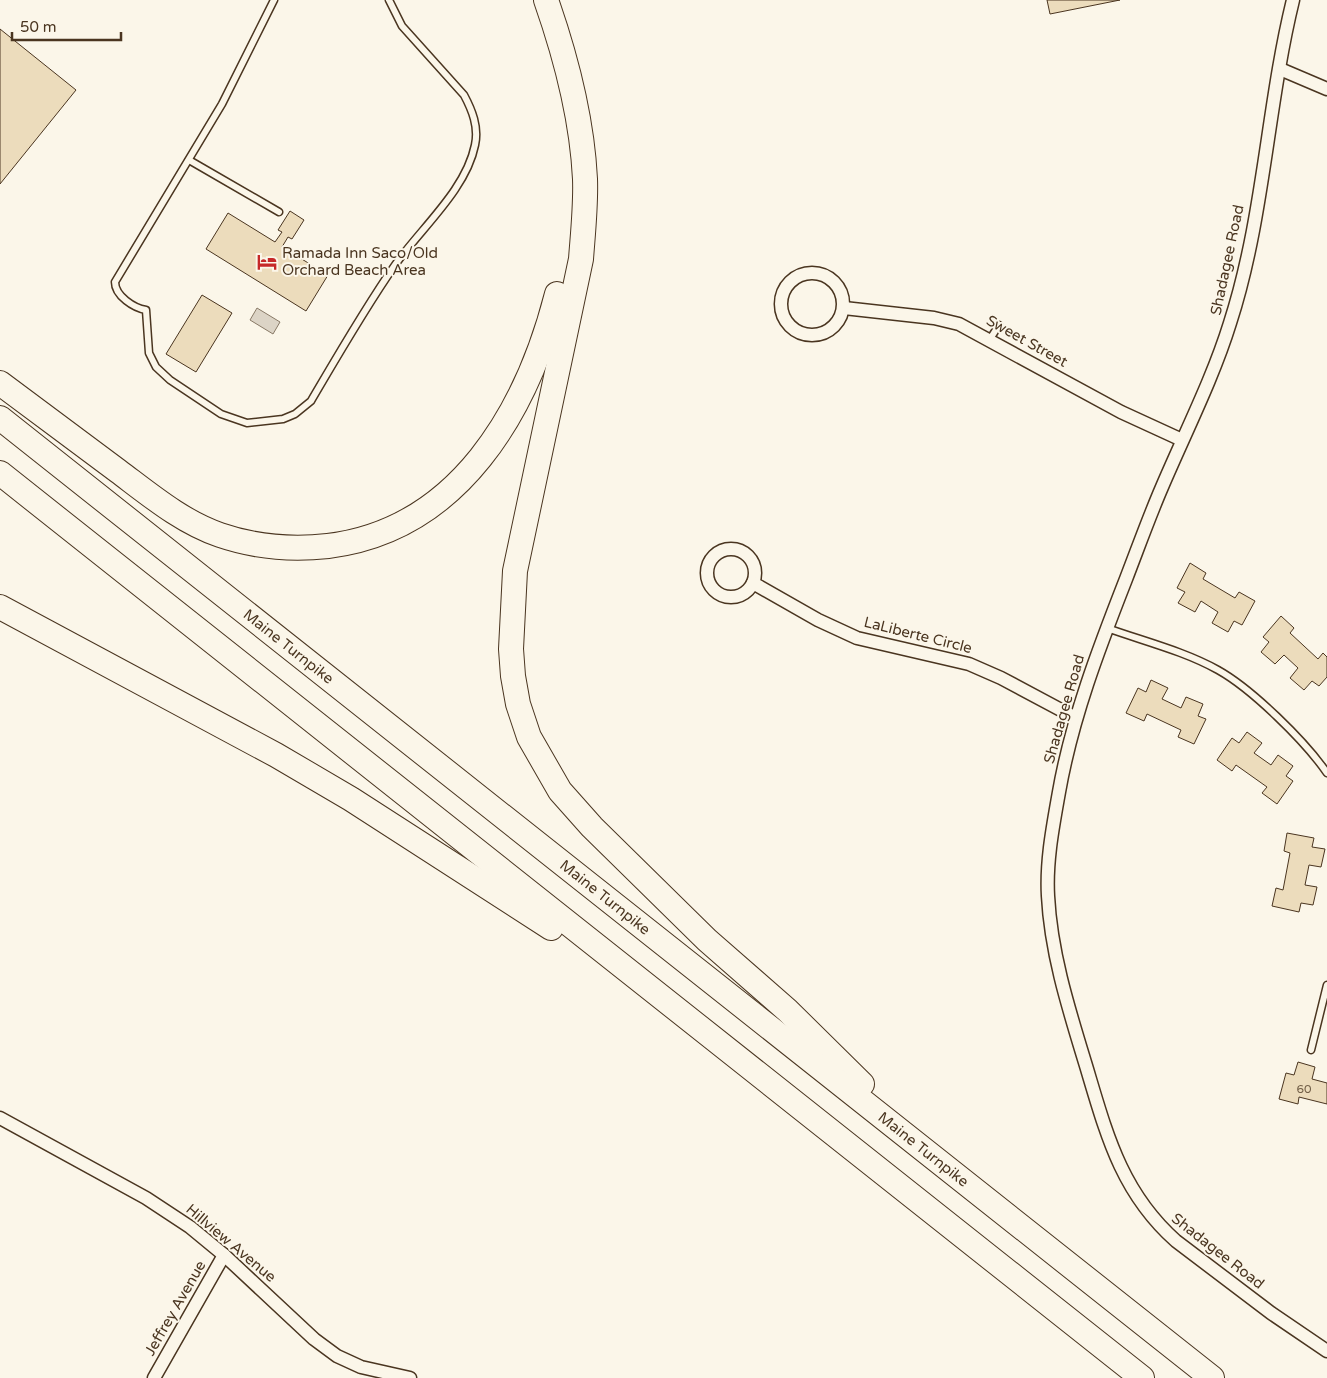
<svg xmlns="http://www.w3.org/2000/svg" width="1327" height="1378" viewBox="0 0 1327 1378" font-family="'Varela Round',sans-serif">
<style>
.water{fill:#dcd4c6;stroke:#887966}
.building{fill:#ecdcbc;stroke:#4a3520}
.lines{fill:none;stroke-linecap:round;stroke-linejoin:round}
.lane-casing{stroke:#4a3520;stroke-width:9}
.street-casing{stroke:#4a3520;stroke-width:15}
.highway-casing{stroke:#4a3520;stroke-width:26}
.lane{stroke:#fbf6e9;stroke-width:6}
.street{stroke:#fbf6e9;stroke-width:12}
.highway{stroke:#fbf6e9;stroke-width:24}
.labels{text-anchor:middle;stroke-width:4;stroke-linejoin:round;paint-order:stroke}
.number-label{font-size:12px;fill:#725f47}
.poi-label{font-size:15px;fill:#4a3520;stroke:#fbf6e9;text-anchor:start}
.street-label{font-size:15px;fill:#4a3520;stroke:#fbf6e9}
</style>
<rect width="100%" height="100%" fill="#fbf6e9"/>
<polygon class="water" points="257,308 280,322 273,334 250,320"/>
<g class="building">
<polygon points="1047,0 1120,0 1050,14"/>
<polygon points="0,29 76,90 0,184"/>
<polygon points="290,211 304,220 292,239 288,237 282,247 328,275 306,311 206,249 228,213 275,242 282,232 278,230"/>
<polygon points="202,295 232,313 196,372 166,354"/>
<polygon points="1190,563 1206,573 1203,579 1235,598 1239,592 1255,601 1242,625 1234,621 1228,632 1212,623 1218,612 1201,601 1195,612 1178,603 1185,592 1177,588"/>
<polygon points="1281,616 1294,628 1290,633 1318,659 1323,653 1327,657 1327,677 1319,686 1312,681 1304,690 1290,678 1298,668 1284,655 1275,664 1261,652 1269,642 1263,637"/>
<polygon points="1151,680 1168,688 1162,699 1181,708 1186,697 1203,704 1198,716 1206,719 1194,744 1178,737 1181,730 1147,714 1144,721 1126,713 1138,688 1146,692"/>
<polygon points="1247,732 1262,743 1254,753 1271,765 1278,755 1293,766 1286,776 1293,781 1277,804 1262,793 1267,787 1236,765 1232,771 1217,760 1232,738 1239,743"/>
<polygon points="1287,833 1314,838 1312,847 1325,849 1321,867 1309,865 1305,885 1317,887 1313,905 1301,903 1299,912 1272,906 1276,888 1283,890 1290,853 1284,851"/>
<polygon points="1298,1062 1315,1067 1312,1079 1327,1083 1327,1104 1299,1097 1298,1104 1279,1099 1286,1073 1294,1075"/>
</g>
<g class="lines">
<defs>
<g id="lane">
<path d="M 274,0 L 222,104 L 115,282 C 115,296 134,308 146,310 L 149,353 L 156,367 L 170,380 L 221,414 L 247,423 L 283,419 L 295,414 L 311,401 C 338,355 365,308 395,265 C 421,228 466,190 475,145 C 479,127 472,110 464,95 L 402,26 L 389,0"/>
<polyline points="189,160 279,212"/>
<polyline points="990,339 999,325"/>
<path d="M 1107,628 C 1143,641 1184,651 1218,670 C 1252,689 1305,741 1327,773"/>
<polyline points="1311,1050 1327,985"/>
</g>
<g id="street">
<path d="M 1293,0 C 1267,106 1264,218 1230,323 C 1213,378 1185,433 1162,487 C 1149,517 1138,548 1126,579 C 1099,648 1072,718 1059,792 C 1053,826 1046,861 1048,896 C 1051,955 1070,1013 1087,1069 C 1107,1136 1122,1193 1176,1241 L 1271,1313 L 1327,1351"/>
<polyline points="1280,69 1327,89"/>
<circle cx="812" cy="304" r="31"/>
<polyline points="844,308 934,318 959,324 1121,412 1182,440"/>
<circle cx="731" cy="573" r="24"/>
<polyline points="753,583 818,620 857,638 969,664 1001,678 1076,718"/>
<polyline points="0,1118 146,1198 190,1227 224,1255 314,1339 337,1356 361,1367 410,1378"/>
<polyline points="154,1378 224,1255"/>
</g>
<g id="highway">
<path d="M 546,0 C 566,57 582,118 585,179 C 586,205 583,232 581,259 L 515,571 L 511,649 L 513,676 L 518,704 L 529,737 L 560,791 L 592,827 L 707,940 L 787,1010 L 862,1084"/>
<path d="M 0,383 C 39,412 79,442 118,471 C 150,495 182,522 220,535 C 255,547 292,550 328,546 C 459,530 527,411 557,294"/>
<path id="s1" d="M 0,418 L 1212,1378"/>
<polyline points="0,473 1142,1378"/>
<polyline points="0,607 276,755 351,799 551,928"/>
</g>
</defs>
<use href="#lane" class="lane-casing"/>
<use href="#street" class="street-casing"/>
<use href="#highway" class="highway-casing"/>
<use href="#lane" class="lane"/>
<use href="#street" class="street"/>
<use href="#highway" class="highway"/>
</g>
<defs>
<symbol id="hotel-bare" viewBox="-9 -9 18 18"><path d="M-6-4.5h1.5V1H6V5H4.5V3h-9V5H-6ZM-4 0a1.8 1.8 0 1 1 3.6 0ZM.5 0V-2.5h3Q6-2.5 6 0Z" fill="#c62828" stroke="#fbf6e9" stroke-width="2.5" paint-order="stroke"/></symbol>
</defs>
<g fill-rule="evenodd">
<use href="#hotel-bare" x="253" y="248" width="28" height="28"/>
</g>
<g class="labels">
<g class="number-label">
<text x="1304" y="1093">60</text>
</g>
<g class="poi-label">
<text x="282" y="258">Ramada Inn Saco/Old<tspan x="282" dy="17">Orchard Beach Area</tspan></text>
</g>
<g class="street-label">
<text transform="translate(1227 260) rotate(-78)" y="5">Shadagee Road</text>
<text transform="translate(1027 341) rotate(29)" y="5">Sweet Street</text>
<text transform="translate(918 635) rotate(14)" y="5">LaLiberte Circle</text>
<text dy="5" stroke="none"><textPath href="#s1" startOffset="368">Maine Turnpike</textPath></text>
<text transform="translate(1064 709) rotate(-74)" y="5">Shadagee Road</text>
<text dy="5" stroke="none"><textPath href="#s1" startOffset="772">Maine Turnpike</textPath></text>
<text dy="5" stroke="none"><textPath href="#s1" startOffset="1178">Maine Turnpike</textPath></text>
<text transform="translate(231 1243) rotate(40)" y="5">Hillview Avenue</text>
<text transform="translate(1218 1251) rotate(38)" y="5">Shadagee Road</text>
<text transform="translate(175 1308) rotate(-60)" y="5">Jeffrey Avenue</text>
</g>
</g>
<path d="M12 32v8h109v-8" fill="none" stroke="#4a3520" stroke-width="2.5"/>
<text x="20" y="32" font-size="15" fill="#4a3520" stroke="#fbf6e9" stroke-width="4" paint-order="stroke">50 m</text>
</svg>
